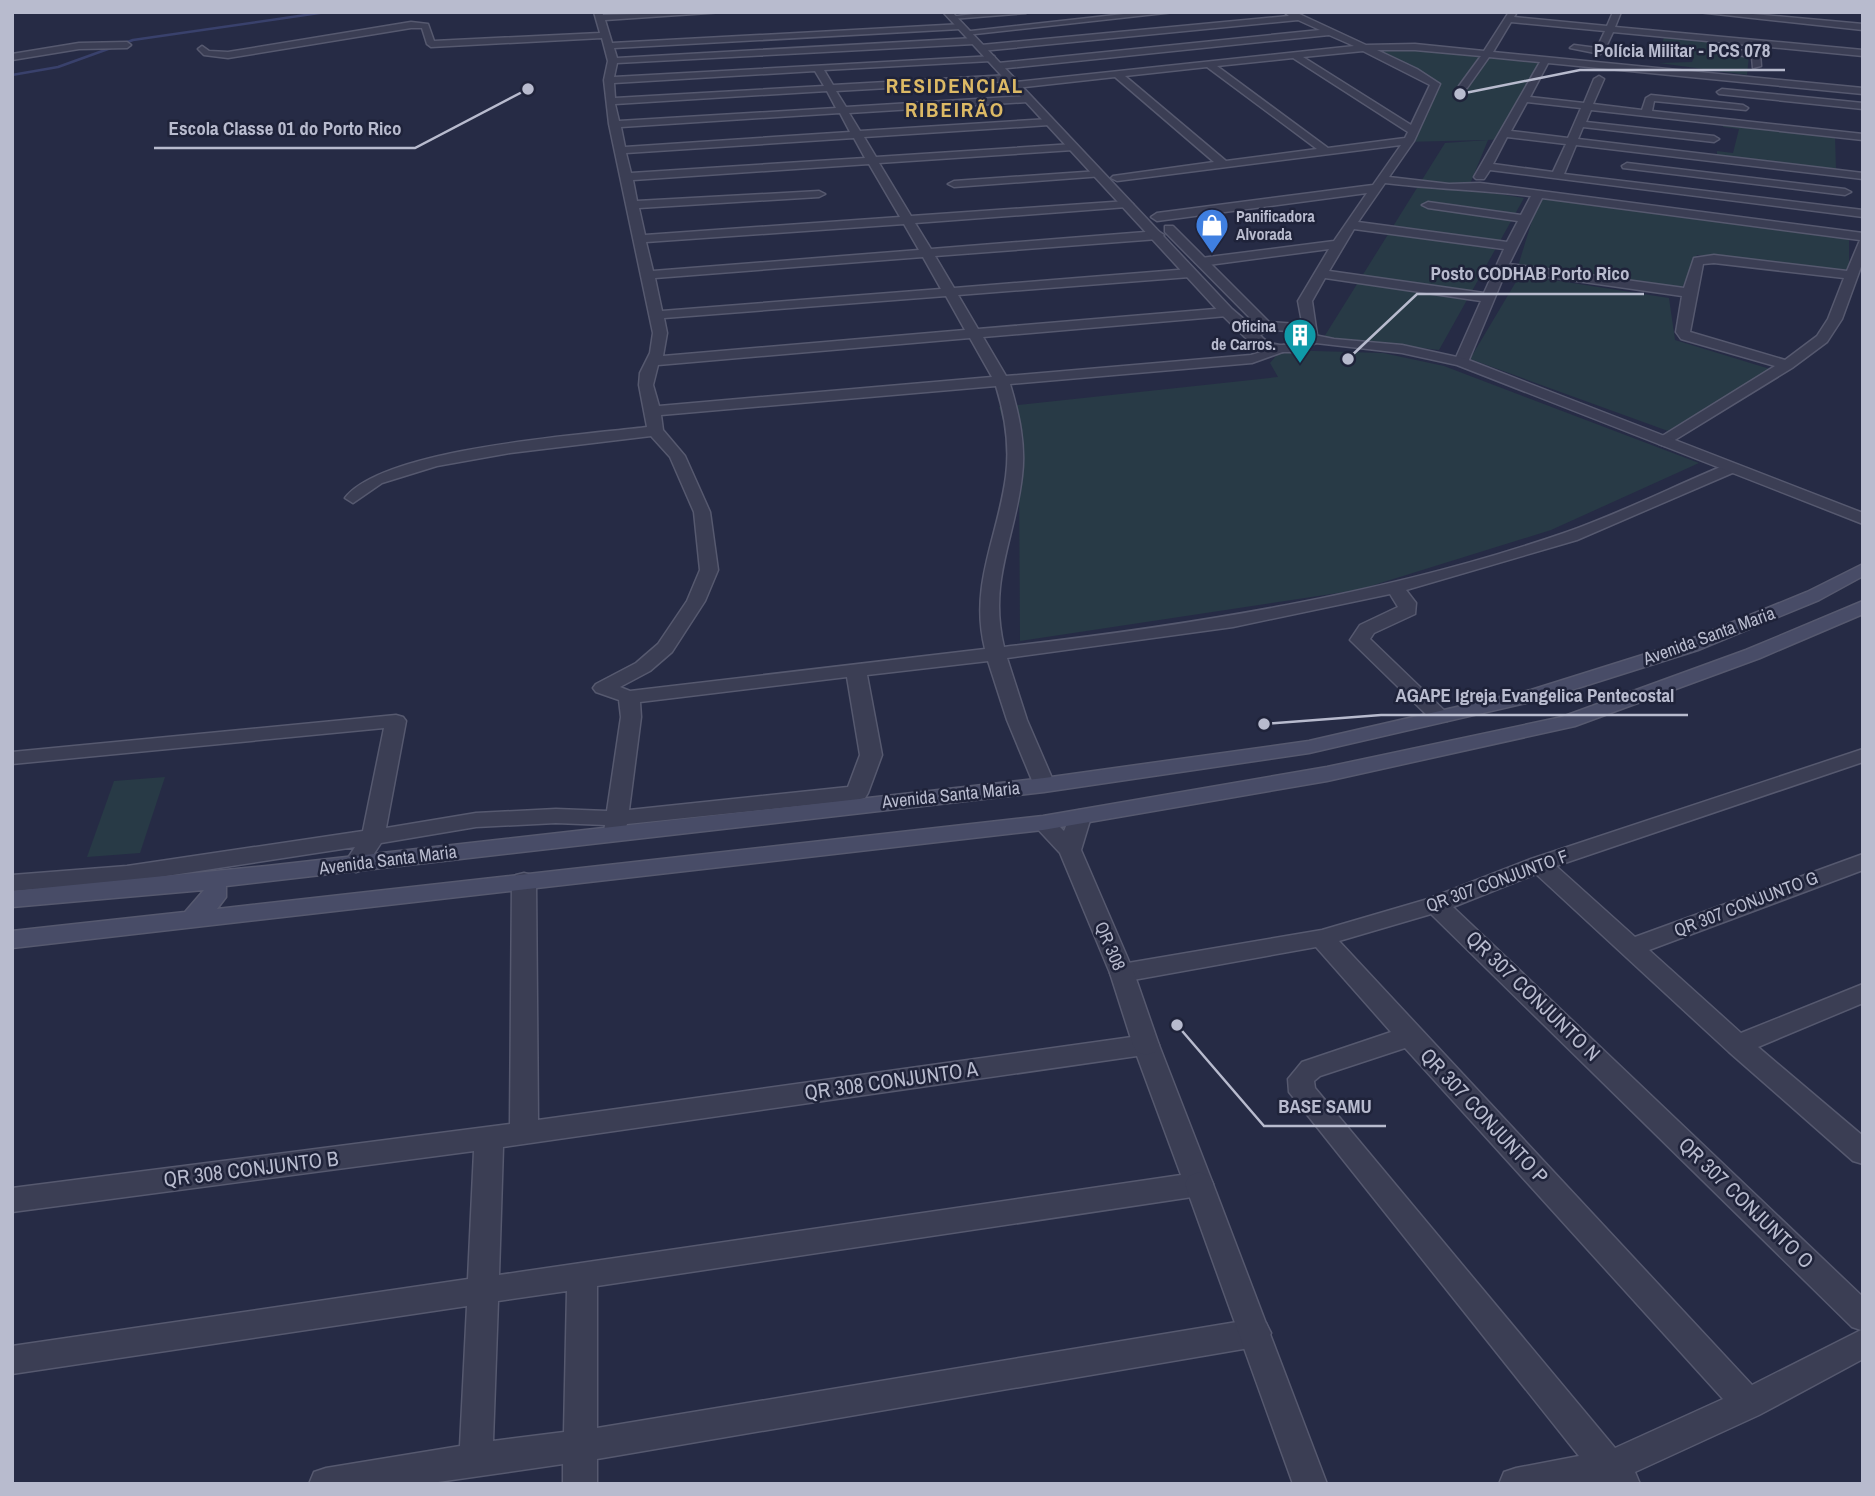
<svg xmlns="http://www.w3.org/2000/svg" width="1875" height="1496" viewBox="0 0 1875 1496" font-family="'Archivo Narrow',sans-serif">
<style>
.green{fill:#283a46}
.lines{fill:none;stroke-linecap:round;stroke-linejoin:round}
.stream{stroke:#39416c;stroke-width:2.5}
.minor-casing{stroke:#56596f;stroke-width:3}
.tertiary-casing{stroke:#56596f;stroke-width:3}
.secondary-casing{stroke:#56596f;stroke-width:3}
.minor{fill:#3b3e54;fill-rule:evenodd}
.tertiary{fill:#3b3e54;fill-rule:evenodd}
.secondary{fill:#484c67;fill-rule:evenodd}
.labels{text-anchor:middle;stroke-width:5;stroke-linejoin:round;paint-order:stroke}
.far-poi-label{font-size:16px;font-weight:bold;fill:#b8bbce;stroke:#1f233a;text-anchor:start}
.street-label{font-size:18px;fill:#b8bbce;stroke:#1f233a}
.far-district-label{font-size:21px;font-weight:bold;letter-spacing:2px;fill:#dcb965;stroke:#1f233a}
.near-street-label{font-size:21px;fill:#b8bbce;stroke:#1f233a}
.leader{fill:none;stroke:#b8bbce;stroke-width:2.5}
.callout-dot{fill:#b8bbce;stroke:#1f233a;stroke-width:2.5}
.callout-label{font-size:19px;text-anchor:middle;font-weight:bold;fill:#b8bbce;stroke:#1f233a;stroke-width:5;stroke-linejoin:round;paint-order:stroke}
</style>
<rect width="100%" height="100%" fill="#262b45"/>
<g class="green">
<polygon points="1664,37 1713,40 1708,53 1749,56 1747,75 1659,63 1692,62 1694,57 1659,54"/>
<polygon points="1411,47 1546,59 1502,139 1488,140 1468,189 1524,198 1439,350 1324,337 1445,143 1488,140 1402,142 1433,84 1363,48"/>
<polygon points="1723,122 1835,135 1836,170 1717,157 1717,151 1733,153 1739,129 1723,127"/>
<polygon points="1539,198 1849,238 1849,272 1697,255 1681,290 1518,266"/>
<polygon points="1520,275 1669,298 1675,340 1770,369 1668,431 1470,359"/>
<polygon points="1281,350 1383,353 1444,366 1699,463 1551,530 1358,590 1020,641 1019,475 999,407 1278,377 1270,363"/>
<polygon points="165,777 140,853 87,857 114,781"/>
</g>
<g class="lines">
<polyline class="stream" points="12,75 58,67 133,40 326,12"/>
<defs>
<g id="minor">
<path d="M 594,12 L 602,12 L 603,15 L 723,12 L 605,20 L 612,43 L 963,24 L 960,29 L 614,48 L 617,58 L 974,38 L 978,41 L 974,44 L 617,63 L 614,77 L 994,56 L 995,58 L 991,61 L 824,70 L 833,85 L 1010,75 L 1015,78 L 1010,81 L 836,91 L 846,107 L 1028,96 L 1033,99 L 1028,102 L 849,113 L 860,131 L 1049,119 L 1054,122 L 1049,125 L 864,137 L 876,157 L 1073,144 L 1078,147 L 1073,150 L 879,163 L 911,216 L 1127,201 L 1133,204 L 1127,207 L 915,223 L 931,249 L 1158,231 L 1164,235 L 1158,239 L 935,256 L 954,288 L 1190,269 L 1196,273 L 1190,277 L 958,295 L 978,329 L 1227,308 L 1234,312 L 1227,316 L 983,337 L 1006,376 L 1251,355 L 1284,345 L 1291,349 L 1252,363 L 1010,384 C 1019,414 1026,445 1022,476 C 1015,539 988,581 1004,647 C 1193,625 1384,595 1564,533 C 1619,514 1672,487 1725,465 L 1731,463 L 1739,468 L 1737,471 L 1577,540 L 1406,590 L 1416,603 L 1415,614 L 1374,633 L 1370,639 L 1447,713 L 1450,717 L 1447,721 L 1433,721 L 1350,640 L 1360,625 L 1398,607 L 1390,594 L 1233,627 L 1007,658 L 1027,720 L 1055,785 L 1052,790 L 1036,790 L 1007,720 L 988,661 L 867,675 L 882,755 L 868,793 L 865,798 L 857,800 L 627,824 L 623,837 L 615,839 L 607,837 L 604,832 L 605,825 L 556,823 L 476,827 L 381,843 L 364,869 L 356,872 L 348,869 L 344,864 L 355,847 L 127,882 L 12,891 L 12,875 L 127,866 L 363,831 L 384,728 L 12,764 L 12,752 L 396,715 L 403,717 L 406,721 L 386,828 L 476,813 L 556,809 L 607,811 L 621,717 L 619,700 L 596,692 L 593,688 L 596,684 L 636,663 L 658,644 L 687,601 L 700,570 L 694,512 L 670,457 L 651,436 L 510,453 L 437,466 L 382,483 L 353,503 L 345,498 C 384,448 582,435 647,427 L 639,385 L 640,373 L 650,353 L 653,333 L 609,124 L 604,80 L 608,61 L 602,38 L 431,47 L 427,44 L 422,28 L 411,28 L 228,58 L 204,55 L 198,49 L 202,46 L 209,51 L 228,52 L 411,22 L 428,24 L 434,41 L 600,33 ZM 815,71 L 824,86 L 615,98 L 614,83 ZM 827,91 L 836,108 L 619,121 L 615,104 ZM 840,113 L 850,132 L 625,147 L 621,127 ZM 854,138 L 865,158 L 631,173 L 626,153 ZM 869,164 L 900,217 L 645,235 L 639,208 L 819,197 L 825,194 L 819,191 L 637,201 L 633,180 ZM 904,224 L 919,250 L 653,271 L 646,242 ZM 923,257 L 941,289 L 662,311 L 655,278 ZM 946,296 L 965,330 L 663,356 L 667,333 L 664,318 ZM 970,338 L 992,377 L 659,406 L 653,385 L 658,365 ZM 996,386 C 1005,415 1010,445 1006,476 C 998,538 969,585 985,649 L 630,691 L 620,687 L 650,671 L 672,652 L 705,601 L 718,570 L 710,512 L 685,456 L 663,430 L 661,415 ZM 847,677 L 860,755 L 848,787 L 629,810 L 641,717 L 640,702 Z"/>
<polygon points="992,12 1026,13 952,19 948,17"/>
<polygon points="1142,12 1174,12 966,35 962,32"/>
<path d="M 1284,12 L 1295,12 L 1366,45 L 1415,44 L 1484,51 L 1509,12 L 1517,12 L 1514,17 L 1607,26 L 1613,12 L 1621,12 L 1615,27 L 1863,50 L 1863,56 L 1613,32 L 1604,51 L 1600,54 L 1570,48 L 1574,45 L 1597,48 L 1605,31 L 1511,22 L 1493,52 L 1863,88 L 1863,94 L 1548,63 L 1530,97 L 1584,103 L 1594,79 L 1599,76 L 1604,79 L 1593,104 L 1642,110 L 1646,98 L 1651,95 L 1743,105 L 1748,108 L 1746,110 L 1654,101 L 1652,111 L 1863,134 L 1863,140 L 1591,110 L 1586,122 L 1714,136 L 1719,139 L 1714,142 L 1583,127 L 1578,139 L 1863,173 L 1863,179 L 1576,145 L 1564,174 L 1863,210 L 1863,217 L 1490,170 L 1484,179 L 1476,179 L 1474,177 L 1540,62 L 1489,57 L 1467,88 L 1464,89 L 1459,86 L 1481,56 L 1415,50 L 1377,50 L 1417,69 L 1440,84 L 1414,141 L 1389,177 L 1449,184 L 1480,183 L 1863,233 L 1863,261 L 1858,275 L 1842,319 L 1827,342 L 1792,368 L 1665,446 L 1659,444 L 1657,441 L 1659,438 L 1775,366 L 1681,339 L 1676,332 L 1682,296 L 1506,271 L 1468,362 L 1461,366 L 1454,362 L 1481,301 L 1325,278 L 1312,301 L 1317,335 L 1315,338 L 1305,338 L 1298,301 L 1329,249 L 1201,266 L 1195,262 L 1201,258 L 1334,241 L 1367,193 L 1157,221 L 1151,217 L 1157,213 L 1373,185 L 1401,145 L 1117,181 L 1111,178 L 1113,176 L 1214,162 L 1115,77 L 1015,88 L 1010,85 L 1015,82 L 1354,46 L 1329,35 L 998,69 L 993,66 L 998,63 L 1320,30 L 1298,20 L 981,51 L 977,48 L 981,45 L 1289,16 ZM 1363,51 L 1430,85 L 1411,125 L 1303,57 ZM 1293,58 L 1408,132 L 1405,138 L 1328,148 L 1217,66 ZM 1207,67 L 1317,149 L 1226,161 L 1125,76 ZM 1527,102 L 1581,108 L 1568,138 L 1511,131 ZM 1507,137 L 1566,144 L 1553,172 L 1493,164 ZM 1385,183 C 1434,189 1482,190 1531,196 L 1521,215 L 1428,202 L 1422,205 L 1428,208 L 1518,221 L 1507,242 L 1358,222 ZM 1542,198 L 1860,240 L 1847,271 L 1714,255 L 1694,258 L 1684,288 L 1509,264 ZM 1354,229 L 1504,249 L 1484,293 L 1329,271 ZM 1714,263 L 1844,278 L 1828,319 L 1817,336 L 1785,360 L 1690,332 L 1703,264 Z"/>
<polygon points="1698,12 1731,12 1863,24 1863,30"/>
<polygon points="79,43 127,42 131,45 127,48 79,49 12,60 12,54"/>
<polygon points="1731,49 1760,53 1761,66 1753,68 1752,57 1728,54 1728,50"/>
<polygon points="1722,89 1863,103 1863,109 1719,94 1717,92"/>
<polygon points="1627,163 1845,189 1851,192 1845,195 1623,168 1622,166"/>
<polygon points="1099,171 1104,174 1103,176 954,187 948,184 954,181"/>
<path d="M 1863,749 L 1863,762 L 1556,866 L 1635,937 L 1863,854 L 1863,870 L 1649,950 L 1741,1033 L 1863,984 L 1863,1003 L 1758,1047 L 1863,1136 L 1863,1164 L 1853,1161 L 1729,1052 L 1536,874 L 1453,907 L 1863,1297 L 1863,1359 L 1759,1415 L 1635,1472 L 1640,1484 L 1499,1484 L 1504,1472 L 1516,1468 L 1579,1456 L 1289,1092 L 1288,1079 L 1302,1062 L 1391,1032 L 1316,947 L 1122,982 L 1113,979 L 1110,973 L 1113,967 L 1122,964 L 1322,930 L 1428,899 L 1531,859 ZM 1431,914 L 1852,1327 L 1861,1330 L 1752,1385 L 1339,941 ZM 1405,1048 L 1723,1399 L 1615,1448 L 1315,1088 L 1314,1081 L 1320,1076 Z"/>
<path d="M 524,873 L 532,875 L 536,881 L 538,1120 L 1146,1035 L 1155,1038 L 1159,1045 L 1213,1184 L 1209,1192 L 1199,1196 L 597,1286 L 597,1428 L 1255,1319 L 1266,1323 L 1271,1333 L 1266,1343 L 1255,1347 L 597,1459 L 597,1484 L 563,1484 L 563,1464 L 424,1484 L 309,1484 L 314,1472 L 326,1468 L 460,1446 L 467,1306 L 12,1374 L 12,1346 L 468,1279 L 474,1151 L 12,1212 L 12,1188 L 510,1124 L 512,881 L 516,875 ZM 1137,1056 L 1181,1175 L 499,1275 L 503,1147 ZM 567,1291 L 564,1432 L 493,1441 L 498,1301 Z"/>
</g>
<g id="tertiary">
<path d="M 943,12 L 952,12 L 1232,309 L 1253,327 L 1257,325 L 1165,232 L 1165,226 L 1173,226 L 1269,322 L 1297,324 L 1314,335 L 1334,339 L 1402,345 L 1466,359 L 1863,513 L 1863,524 L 1457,365 L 1402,353 L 1316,343 L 1297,352 L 1269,352 L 1256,348 L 1222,315 ZM 1269,330 L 1291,331 L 1303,340 C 1289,347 1270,348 1260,335 Z"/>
<path d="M 1080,810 L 1088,812 L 1091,817 L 1081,850 L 1134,973 L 1159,1045 L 1155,1052 L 1146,1055 L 1137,1052 L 1133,1045 L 1110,973 L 1060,853 L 1032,823 L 1035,818 C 1049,814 1055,822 1064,831 L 1072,812 Z"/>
<polygon points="1199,1172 1209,1176 1213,1184 1327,1484 1293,1484 1185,1184 1189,1176"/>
</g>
<polygon id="secondary" points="1863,564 1863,576 1819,600 1698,650 1543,699 1309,753 1044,792 226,886 226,897 217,909 1043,816 1327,767 1562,717 1746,650 1863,601 1863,614 1760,658 1575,726 1327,781 1043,830 12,948 12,931 185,912 204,890 12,907 12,891 267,866 1044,778 1309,741 1531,690 1684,642 1807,592"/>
</defs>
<use href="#minor" class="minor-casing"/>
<use href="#tertiary" class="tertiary-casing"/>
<use href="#secondary" class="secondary-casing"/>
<use href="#minor" class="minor"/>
<use href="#tertiary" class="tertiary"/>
<use href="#secondary" class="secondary"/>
</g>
<defs>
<symbol id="shop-pin" viewBox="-11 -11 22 30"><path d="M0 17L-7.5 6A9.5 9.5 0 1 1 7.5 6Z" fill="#3f7fe0" stroke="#1f233a"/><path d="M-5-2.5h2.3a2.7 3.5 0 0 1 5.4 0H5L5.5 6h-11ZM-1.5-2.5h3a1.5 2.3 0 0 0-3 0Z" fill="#fff"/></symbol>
<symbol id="building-pin" viewBox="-11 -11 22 30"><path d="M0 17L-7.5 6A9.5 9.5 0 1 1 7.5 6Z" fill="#0f9aa8" stroke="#1f233a"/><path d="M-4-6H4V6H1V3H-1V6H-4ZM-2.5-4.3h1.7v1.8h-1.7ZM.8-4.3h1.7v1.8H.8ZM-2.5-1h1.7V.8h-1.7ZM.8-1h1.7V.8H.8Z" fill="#fff"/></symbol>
</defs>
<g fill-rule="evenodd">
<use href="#shop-pin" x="1193" y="206" width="38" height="52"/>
<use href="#building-pin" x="1281" y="316" width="38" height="52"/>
</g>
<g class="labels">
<g class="far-poi-label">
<text x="1236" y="222">Panificadora<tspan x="1236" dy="18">Alvorada</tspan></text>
<text x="1276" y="332" text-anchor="end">Oficina<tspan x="1276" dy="18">de Carros.</tspan></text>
</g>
<g class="street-label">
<text transform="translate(1709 636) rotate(-20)" y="6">Avenida Santa Maria</text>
<text transform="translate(951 795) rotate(-6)" y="6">Avenida Santa Maria</text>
<text transform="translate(388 860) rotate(-7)" y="6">Avenida Santa Maria</text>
<text transform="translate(1497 881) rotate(-20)" y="6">QR 307 CONJUNTO F</text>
<text transform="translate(1746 904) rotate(-21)" y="6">QR 307 CONJUNTO G</text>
<text transform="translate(1110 946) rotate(67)" y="6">QR 308</text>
</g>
<g class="far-district-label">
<text x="955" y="93">RESIDENCIAL<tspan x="955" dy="24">RIBEIRÃO</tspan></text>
</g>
<g class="near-street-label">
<text transform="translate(1533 996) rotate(44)" y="7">QR 307 CONJUNTO N</text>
<text transform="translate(891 1081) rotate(-8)" y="7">QR 308 CONJUNTO A</text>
<text transform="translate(1484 1116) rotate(47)" y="7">QR 307 CONJUNTO P</text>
<text transform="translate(251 1169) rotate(-7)" y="7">QR 308 CONJUNTO B</text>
<text transform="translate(1746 1203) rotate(44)" y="7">QR 307 CONJUNTO O</text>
</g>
</g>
<path class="leader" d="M1460 94L1580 70H1785M528 89L415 148H154M1348 359L1417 294H1644M1264 724L1381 715H1688M1177 1025L1264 1126H1386"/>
<g class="callout-dot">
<circle cx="1460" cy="94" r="7"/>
<circle cx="528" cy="89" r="7"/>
<circle cx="1348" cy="359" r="7"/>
<circle cx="1264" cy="724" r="7"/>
<circle cx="1177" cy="1025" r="7"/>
</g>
<g class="callout-label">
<text x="1682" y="57">Polícia Militar - PCS 078</text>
<text x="285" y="135">Escola Classe 01 do Porto Rico</text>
<text x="1530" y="280">Posto CODHAB Porto Rico</text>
<text x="1535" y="702">AGAPE Igreja Evangelica Pentecostal</text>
<text x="1325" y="1113">BASE SAMU</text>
</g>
<rect width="1875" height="1496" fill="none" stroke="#b8bbce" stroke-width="28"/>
</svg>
